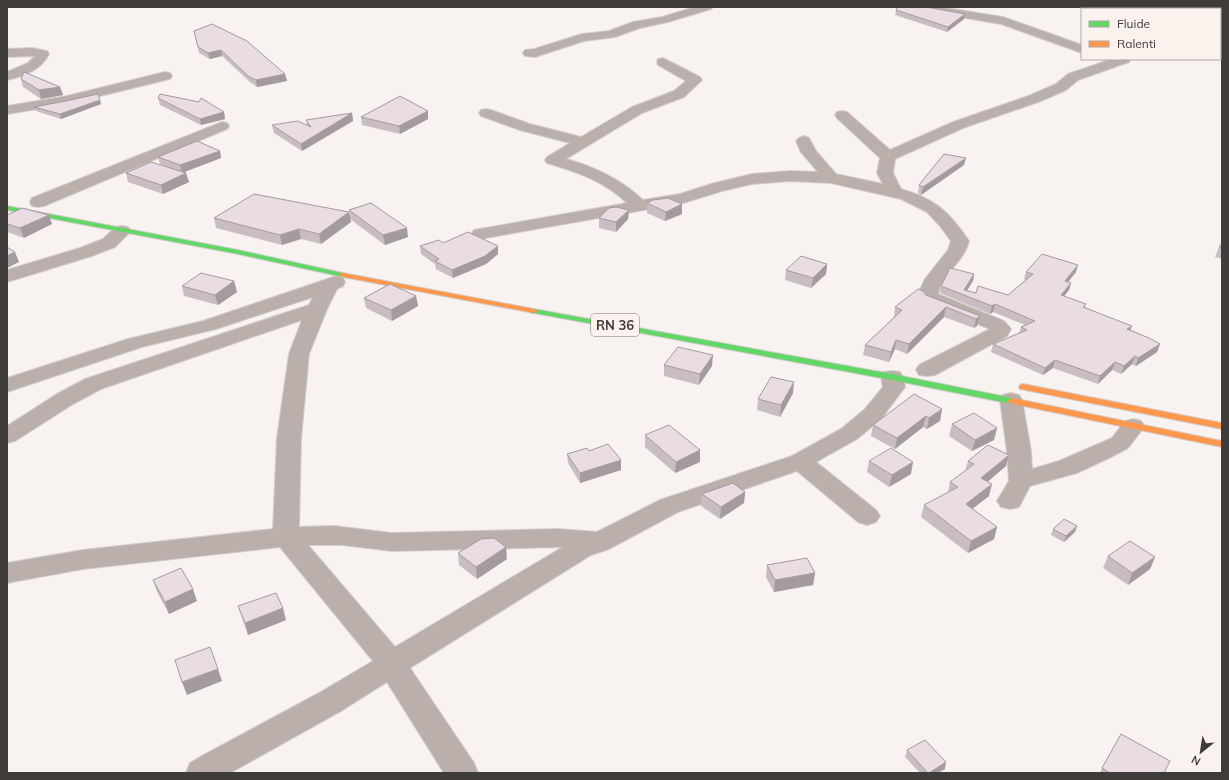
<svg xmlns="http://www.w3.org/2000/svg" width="1229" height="780" viewBox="0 0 1229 780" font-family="Mulish,sans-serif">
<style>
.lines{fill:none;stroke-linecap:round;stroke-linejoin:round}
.street-casing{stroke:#d2cecc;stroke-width:2}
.fast-casing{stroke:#d2cecc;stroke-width:2}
.slow-casing{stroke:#d2cecc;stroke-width:2}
.street{fill:#bbafab;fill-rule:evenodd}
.fast{fill:#63d668;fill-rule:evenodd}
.slow{fill:#ff974d;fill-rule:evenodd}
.wall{fill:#c9bdc3}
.shaded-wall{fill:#a49a9f}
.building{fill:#eadce3;stroke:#a49a9f}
.labels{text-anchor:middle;stroke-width:3;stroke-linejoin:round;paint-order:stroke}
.shield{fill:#fbf1ed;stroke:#77726f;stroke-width:1}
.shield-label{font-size:13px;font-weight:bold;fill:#3f3b39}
</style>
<rect width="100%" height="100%" fill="#f8f2f0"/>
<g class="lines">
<defs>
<g id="street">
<polygon points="695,7 713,7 711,9 668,22 640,28 615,37 584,41 535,57 525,56 523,53 525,50 534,49 582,34 609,31 633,22 662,17"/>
<polygon points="913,7 940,7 1003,17 1082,45 1082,53 1001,24 919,10 915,9"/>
<path d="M 32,48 L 47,51 L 49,54 C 41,70 24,76 7,80 L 7,72 L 28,63 L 35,56 L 7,57 L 7,49 Z"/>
<path d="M 663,58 L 700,77 L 702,80 L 684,97 L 642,113 L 566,159 C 596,167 620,179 643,200 L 680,194 L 711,184 L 752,174 L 790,171 L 818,172 L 801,152 L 796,141 L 799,138 L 804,136 L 809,138 L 816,151 L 836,174 L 883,184 L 877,173 L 880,158 L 837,118 L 835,115 L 837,112 L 842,111 L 847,112 L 890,150 L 953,122 L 1031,95 L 1056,84 L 1068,74 L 1112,59 L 1130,59 L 1129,62 L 1078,80 L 1066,90 L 1041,101 L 963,128 L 895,159 L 893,173 L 901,189 C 936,199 949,212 969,241 C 964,262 943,272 938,294 L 1004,321 L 1011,329 L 1007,336 L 935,375 L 927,376 L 919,375 L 916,370 L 919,365 L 990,329 L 925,303 L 918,294 L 925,279 L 948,250 L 951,241 L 940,226 L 927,212 L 901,199 L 831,183 L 790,181 L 752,184 L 722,191 L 683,203 L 480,239 L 474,238 L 471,234 L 474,230 L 480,229 L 627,203 C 604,181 577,172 547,163 L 545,160 L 547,157 L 570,143 L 520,130 L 481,116 L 479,113 L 481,110 L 486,109 L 491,110 L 530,124 L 581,137 L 632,107 L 674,91 L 686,81 L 658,65 L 657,62 L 658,59 Z"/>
<polygon points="165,72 170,73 172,76 170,79 67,104 7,114 7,106 67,96"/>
<polygon points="222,122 227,123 229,126 227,129 44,206 38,207 32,206 30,202 32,198"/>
<polygon points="122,226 128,227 131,231 115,247 92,256 7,282 7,270 80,248 103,239 116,227"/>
<path d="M 336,276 L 343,278 L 345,282 L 343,286 L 337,289 L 327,309 L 309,354 L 301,438 L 299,527 L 334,526 L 392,533 L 558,529 L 597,532 L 660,500 L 792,456 L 841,429 L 865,409 L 883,387 L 881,377 L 884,372 L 892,371 L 900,372 L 903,377 L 905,387 L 881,419 L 857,439 L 816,462 L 876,510 L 880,516 L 876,522 L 867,525 L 858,522 L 797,471 L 678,512 L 609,549 L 591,555 L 410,668 L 474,763 L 478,773 L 444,773 L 387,682 L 341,711 L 230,773 L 186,773 L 190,763 L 200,757 L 319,693 L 373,661 L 280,547 L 83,569 L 7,583 L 7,563 L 83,550 L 273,529 L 277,438 L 289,354 L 302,320 L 101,389 L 73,404 L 15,441 L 7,443 L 7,426 L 57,394 L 85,379 L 309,305 L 313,297 L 216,329 L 142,347 L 7,392 L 7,378 L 128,339 L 203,321 ZM 308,545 L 342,545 L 392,551 L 563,547 L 395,647 Z"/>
<polygon points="1011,393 1019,395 1022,400 1031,451 1032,469 1059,461 1112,438 1125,421 1133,419 1141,421 1145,426 1128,448 1111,457 1077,473 1030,486 1019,507 1010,509 1001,507 997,501 1009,481 1007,451 1000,400 1003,395"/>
</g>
<g id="fast">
<polygon points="7,206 238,250 343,273 347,275 343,277 238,254 7,210"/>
<polygon points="531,309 534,309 892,374 1012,398 1017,401 1012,404 892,380 534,313 531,313 530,311"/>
</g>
<g id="slow">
<polygon points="340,273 343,273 534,309 538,311 534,313 343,277 339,275"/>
<polygon points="1023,384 1222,423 1222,429 1020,389 1019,387 1020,385"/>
<polygon points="1012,398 1222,441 1222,447 1009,403 1007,401"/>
</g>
</defs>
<use href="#street" class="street-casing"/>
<use href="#fast" class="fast-casing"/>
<use href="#slow" class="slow-casing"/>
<use href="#street" class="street"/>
<use href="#fast" class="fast"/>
<use href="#slow" class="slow"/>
</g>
<g class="wall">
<polygon points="897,7 965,14 964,19 947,32 895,15"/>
<polygon points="1120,7 1145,7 1141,9 1129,9"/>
<polygon points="1220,21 1222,23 1222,33 1220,33"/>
<polygon points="194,31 285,74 287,81 257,87 250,82 222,56 210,59 199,53"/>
<polygon points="21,79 60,87 63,95 41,99 23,87"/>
<polygon points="98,94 101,104 61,119 36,111 34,107 66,101"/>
<polygon points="158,98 224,112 225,119 201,125 160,105"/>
<polygon points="428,111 428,119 400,134 362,125 361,117"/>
<polygon points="352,113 353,121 302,151 274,133 272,125 307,125 306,120"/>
<polygon points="220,151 221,158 183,172 189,182 163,194 128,182 126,173 170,168 160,164 158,157"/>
<polygon points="964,165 921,195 918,193 919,185"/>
<polygon points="647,203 682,214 665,221 647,213"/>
<polygon points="349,210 408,237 385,245 350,219"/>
<polygon points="629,210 628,219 616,232 599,228 599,218"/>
<polygon points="7,215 52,224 24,238 7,232"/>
<polygon points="214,218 351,222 321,244 301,239 282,245 216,228"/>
<polygon points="443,243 498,246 498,254 486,264 453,278 436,269 435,264 421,254 420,246"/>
<polygon points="1222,243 1222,259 1215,257 1219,247"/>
<polygon points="827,264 826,274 811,288 785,280 786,270"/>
<polygon points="1026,272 1076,272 1068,282 1071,283 1069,290 1064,296 1086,304 1085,307 1160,344 1157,352 1136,366 1132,364 1121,374 1112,370 1098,384 1053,368 1043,375 991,352 993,344 1019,333 1021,327 1025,325 993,312 990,314 940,293 941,286 974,274 973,281 967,290 976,293 1008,295 1026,280 1024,279"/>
<polygon points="234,281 237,292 218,305 184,296 182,286"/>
<polygon points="926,295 980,316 977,326 974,328 944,317 907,354 895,349 889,362 863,355 865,345 894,317 895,307"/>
<polygon points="416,296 418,306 392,321 366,308 364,298"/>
<polygon points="664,365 712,366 699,385 664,376"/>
<polygon points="793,393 780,417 757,410 758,399"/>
<polygon points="942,409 940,421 927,429 923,427 895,449 871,436 873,425"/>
<polygon points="952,424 997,428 994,440 972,451 949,436"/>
<polygon points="645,435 700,450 700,462 675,473 645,447"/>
<polygon points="589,451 621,470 580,483 568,463 567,454"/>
<polygon points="1009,455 1006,466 987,482 989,496 972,509 997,527 994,539 968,553 921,517 924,505 948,493 950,482 965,471 968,461"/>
<polygon points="869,461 911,474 889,487 867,472"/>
<polygon points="745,492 744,503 720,519 701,506 702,494"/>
<polygon points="1077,526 1075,532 1064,542 1051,535 1053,529"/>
<polygon points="458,553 507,559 477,579 459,565"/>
<polygon points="1108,556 1155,557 1150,569 1128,585 1103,568"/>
<polygon points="767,565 815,573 813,585 774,592 766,577"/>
<polygon points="153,580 197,601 169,614 157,592"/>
<polygon points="238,606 286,620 248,635 242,618"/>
<polygon points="907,750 945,769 937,773 920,773 905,757"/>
<polygon points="1102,768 1164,773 1100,773"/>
</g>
<g class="shaded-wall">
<polygon points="1138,7 1145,7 1141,9 1137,9"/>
<polygon points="965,14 964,19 947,32 948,27"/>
<polygon points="221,50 222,56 210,59 208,53"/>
<polygon points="285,74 287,81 257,87 256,80"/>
<polygon points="60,87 63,95 41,99 39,90"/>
<polygon points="100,100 101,104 61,119 60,114"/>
<polygon points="428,111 428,119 400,134 399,126"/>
<polygon points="224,112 225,119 201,125 200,119"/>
<polygon points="352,113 353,121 302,151 301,144"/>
<polygon points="220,151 221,158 182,173 180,165"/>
<polygon points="966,158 964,165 921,195 923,187"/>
<polygon points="186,173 189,182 163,194 161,185"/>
<polygon points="682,204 682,214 665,221 666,212"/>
<polygon points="629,210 628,219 616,232 616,222"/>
<polygon points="349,212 351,222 321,244 319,234"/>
<polygon points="49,215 52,224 24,238 20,228"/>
<polygon points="407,228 408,237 385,245 383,235"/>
<polygon points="299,229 301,239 282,245 280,235"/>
<polygon points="498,246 498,254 486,264 453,278 452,270"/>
<polygon points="15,252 19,262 7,268 7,256"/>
<polygon points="827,264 826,274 811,288 813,278"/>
<polygon points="1078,265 1076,272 1063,288 1065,281"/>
<polygon points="974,274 973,281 964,295 964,290"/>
<polygon points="234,281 237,292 218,305 215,295"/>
<polygon points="1071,283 1069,290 1059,302 1061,295"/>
<polygon points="416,296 418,306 392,321 391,310"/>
<polygon points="995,304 993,312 990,314 992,306"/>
<polygon points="946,307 944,317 907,354 909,344"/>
<polygon points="980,316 977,326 974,328 976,319"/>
<polygon points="1132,326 1129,333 1127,329"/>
<polygon points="896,340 895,349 889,362 891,352"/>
<polygon points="1160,344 1157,352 1136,366 1138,358"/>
<polygon points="713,355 712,366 699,385 700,374"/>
<polygon points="1135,356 1132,364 1121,374 1124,366"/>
<polygon points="1055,360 1053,368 1043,375 1045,368"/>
<polygon points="1115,362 1112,370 1098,384 1100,376"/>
<polygon points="794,382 793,393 780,417 781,405"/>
<polygon points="942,409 940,421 927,429 929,418"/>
<polygon points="926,416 923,427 895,449 897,438"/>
<polygon points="997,428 994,440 972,451 975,440"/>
<polygon points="700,450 700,462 675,473 676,462"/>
<polygon points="1009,455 1006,466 978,490 981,478"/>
<polygon points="621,460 621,470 580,483 580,473"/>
<polygon points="913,462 911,474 889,487 892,475"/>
<polygon points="992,484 989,496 963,516 966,504"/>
<polygon points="745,492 744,503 720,519 721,507"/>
<polygon points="1077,526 1075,532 1064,542 1066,536"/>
<polygon points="997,527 994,539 968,553 971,541"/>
<polygon points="506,547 507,559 477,579 476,567"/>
<polygon points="1155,557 1150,569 1128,585 1132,573"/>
<polygon points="815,573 813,585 774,592 775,580"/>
<polygon points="193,589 197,601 169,614 165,602"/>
<polygon points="283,608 286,620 248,635 245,623"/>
<polygon points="218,669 222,681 187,695 182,682"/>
<polygon points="946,762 945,769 937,773 929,773"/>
</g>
<g class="building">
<polygon points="897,7 926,7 965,14 948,27 896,10"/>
<polygon points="1220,20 1222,23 1222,26 1220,26"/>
<polygon points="212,24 247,41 285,74 256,80 248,76 221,50 208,53 198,47 194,31"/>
<polygon points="24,72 60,87 39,90 21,79"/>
<polygon points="98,94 100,100 60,114 34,107 66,101"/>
<polygon points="160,94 199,102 201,98 224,112 200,119 158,98"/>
<polygon points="400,96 428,111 399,126 361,117"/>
<polygon points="352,113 301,144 272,125 298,121 311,127 306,120"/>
<polygon points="197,141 220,151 180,165 158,157"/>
<polygon points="944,154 966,158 923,187 919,185"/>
<polygon points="151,162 186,173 161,185 126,173"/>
<polygon points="254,194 349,212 319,234 299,229 280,235 214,218"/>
<polygon points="668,198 682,204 666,212 647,203 653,200"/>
<polygon points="371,203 407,228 383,235 349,210"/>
<polygon points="616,207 629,210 616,222 599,218 609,208"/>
<polygon points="22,208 49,215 20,228 7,224 7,215"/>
<polygon points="468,232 498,246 485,256 452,270 435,261 439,259 420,246 439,240 443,243"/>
<polygon points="1222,243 1222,248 1219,247"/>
<polygon points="7,247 15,252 7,256"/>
<polygon points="1042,254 1078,265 1065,281 1071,283 1061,295 1086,304 1083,307 1132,326 1127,329 1149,338 1160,344 1138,358 1135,356 1124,366 1115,362 1100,376 1055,360 1045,368 993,344 1027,330 1021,327 1035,321 995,304 992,306 941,286 950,268 974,274 964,290 976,293 978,286 1008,295 1033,274 1026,272"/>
<polygon points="801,256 827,264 813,278 786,270"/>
<polygon points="201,273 234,281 215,295 182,286"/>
<polygon points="390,284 416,296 391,310 364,298"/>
<polygon points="918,289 923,291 926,295 980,316 976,319 946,307 909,344 896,340 891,352 865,345 902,310 895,307"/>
<polygon points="678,347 713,355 700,374 664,365"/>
<polygon points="771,377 794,382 781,405 758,399"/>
<polygon points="914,394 942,409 929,418 926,416 897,438 873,425"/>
<polygon points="974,413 997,428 975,440 952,424"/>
<polygon points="669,425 700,450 676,462 645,435"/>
<polygon points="608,444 621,460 580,473 567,454 587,448 589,451"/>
<polygon points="988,445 1009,455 981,478 992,484 966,504 997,527 971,541 924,505 958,487 950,482 974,464 968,461"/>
<polygon points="891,448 913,462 892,475 869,461"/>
<polygon points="733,483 745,492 721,507 702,494"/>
<polygon points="1064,519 1077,526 1066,536 1053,529"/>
<polygon points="494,538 506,547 476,567 458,553 481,539"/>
<polygon points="1130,541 1155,557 1132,573 1108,556"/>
<polygon points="807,558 815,573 775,580 767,565"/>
<polygon points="181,568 193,589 165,602 153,580"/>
<polygon points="276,593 283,608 245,623 238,606"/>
<polygon points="210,647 218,669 182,682 175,660"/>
<polygon points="1121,734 1170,761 1164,773 1110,773 1102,768"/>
<polygon points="925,740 946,762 929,773 928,773 907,750"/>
</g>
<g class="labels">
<rect class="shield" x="591" y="314" width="48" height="22" rx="3"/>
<g class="shield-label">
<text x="615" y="330">RN 36</text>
</g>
</g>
<rect width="1229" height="780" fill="none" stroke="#3f3b39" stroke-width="16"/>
<rect x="1081" y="8" width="140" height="52" fill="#fbf1ed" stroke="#b0a8a5"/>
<rect x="1089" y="21" width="20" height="6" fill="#63d668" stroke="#b0a8a5"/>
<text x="1117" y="28" font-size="12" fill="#3f3b39">Fluide</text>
<rect x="1089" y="41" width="20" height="6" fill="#ff974d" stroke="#b0a8a5"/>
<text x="1117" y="48" font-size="12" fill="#3f3b39">Ralenti</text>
<g transform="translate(1201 752) rotate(210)" stroke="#fbf1ed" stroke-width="3" paint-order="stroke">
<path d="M0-3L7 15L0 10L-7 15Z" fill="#3f3b39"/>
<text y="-6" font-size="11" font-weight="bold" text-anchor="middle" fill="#3f3b39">N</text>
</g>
</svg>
